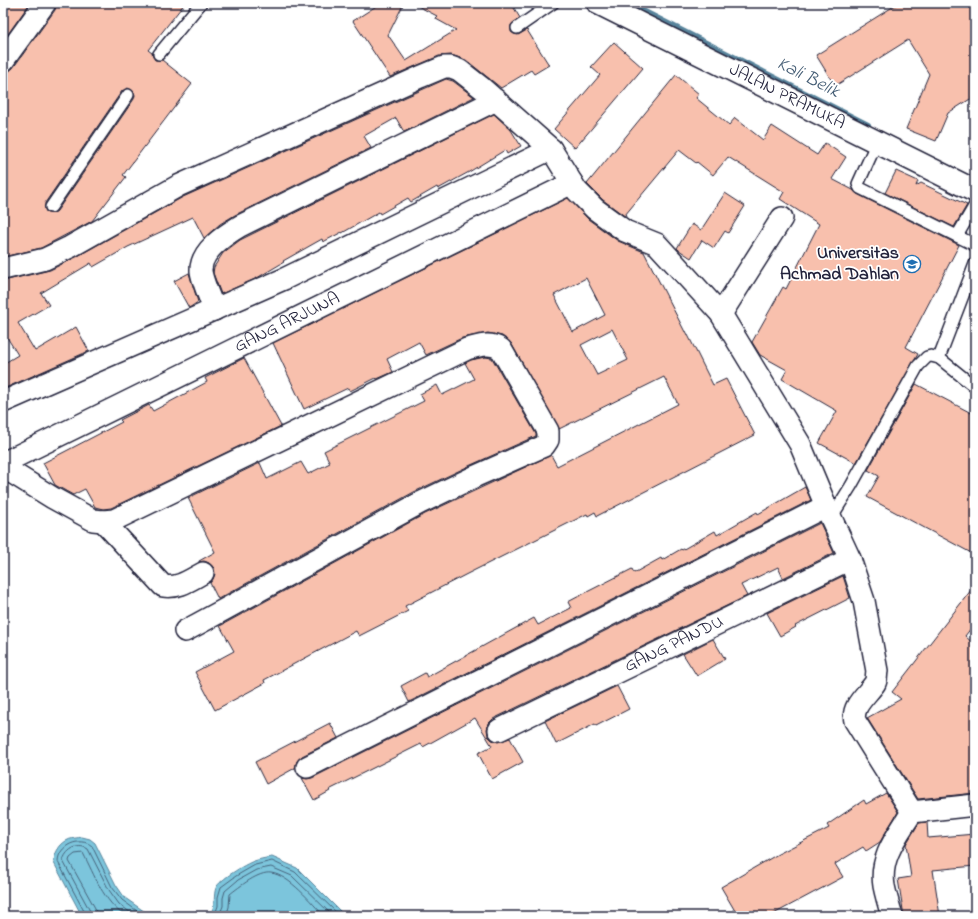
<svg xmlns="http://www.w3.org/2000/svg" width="978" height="919" viewBox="0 0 978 919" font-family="'Indie Flower',sans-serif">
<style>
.water{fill:#7cc5dc;stroke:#58849c}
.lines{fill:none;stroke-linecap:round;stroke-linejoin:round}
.shore{stroke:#46637b;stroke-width:1}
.stream{stroke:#58849c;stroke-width:6}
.building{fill:#f8c0ad;stroke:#22223b;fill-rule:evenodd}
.service-casing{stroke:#22223b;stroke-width:14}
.minor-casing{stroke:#22223b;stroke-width:24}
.secondary-casing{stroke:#22223b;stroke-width:25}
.service{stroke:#fff;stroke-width:11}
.minor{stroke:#fff;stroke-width:21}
.secondary{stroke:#fff;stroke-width:22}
.labels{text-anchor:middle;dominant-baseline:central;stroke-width:3.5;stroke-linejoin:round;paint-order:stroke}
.street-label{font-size:18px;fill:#22223b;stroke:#fff}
.poi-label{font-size:18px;font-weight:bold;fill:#22223b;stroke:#fff;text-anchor:end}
.water-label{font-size:19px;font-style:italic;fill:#425b73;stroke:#fff}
</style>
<rect width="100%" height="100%" fill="#fff"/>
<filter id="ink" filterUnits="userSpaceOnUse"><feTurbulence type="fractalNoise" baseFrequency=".025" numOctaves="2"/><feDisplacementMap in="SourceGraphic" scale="8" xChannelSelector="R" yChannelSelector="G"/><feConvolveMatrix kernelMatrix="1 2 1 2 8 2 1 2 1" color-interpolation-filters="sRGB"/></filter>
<g filter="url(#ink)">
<!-- water -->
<g class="water">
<path d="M82 837 90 839 95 843 116 885 125 898 151 916H82L54 863C54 854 59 845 66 841 70 838 78 838 82 837Z"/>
<path d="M272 857 297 868 345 916H191L193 914C198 915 207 917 211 912 216 906 213 895 216 888 219 880 245 864 254 861 260 859 266 858 272 857Z"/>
</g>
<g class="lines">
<!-- shore -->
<g class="shore">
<path d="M85 916V913L58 862C58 845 80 836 92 846L112 887 122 900 144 916"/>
<path d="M90 916V911L63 861C65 851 77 842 88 849L109 890 119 904 135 916"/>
<path d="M97 916 95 908 69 861 70 858 75 854 83 853C95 876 103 901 125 916"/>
<polyline points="213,916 215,914 218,906 218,897 221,887 236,876 255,865 272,861 295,872 340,916"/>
<polyline points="219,916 223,906 223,898 225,891 238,880 256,870 271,867 292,876 333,916"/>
<path d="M226 916 229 907 230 894C239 887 259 871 271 873 289 875 312 903 324 916"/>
</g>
<!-- stream -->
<polyline class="stream" points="627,3 868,125"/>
</g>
<!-- building -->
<g class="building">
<polygon points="3,3 30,3 3,41"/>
<path d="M57 3H185L148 50 152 53 153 57 155 60H162L192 84 123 175 126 177 92 221 41 248 3 257V73L8 72 13 68 55 10ZM128 88 134 92 135 95 134 99 57 211 54 213H47L45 210V203L122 91Z"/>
<polygon points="381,3 404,3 388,35 406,61 456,30 436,19 437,16 412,3 511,3 520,18 511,25 511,32 514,34 518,35 527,30 549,65 534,74 531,70 501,88 466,60 451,55 439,56 390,77 353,21"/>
<polygon points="899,3 975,3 975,96 948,113 936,141 906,129 929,74 908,40 835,86 816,55"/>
<polygon points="614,42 643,68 575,148 554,129 600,75 591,67"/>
<polygon points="676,75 699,94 696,98 729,125 735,118 763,140 772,126 817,155 825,143 846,157 832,179 853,190 857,194 959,245 906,347 918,354 856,463 819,443 837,411 782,379 787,370 760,355 752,342 783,287 786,289 819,224 780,199 784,192 728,157 713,175 697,162 696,163 679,150 625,215 626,217 603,200 587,184"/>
<polygon points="446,79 453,81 474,97 404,132 396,118 364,136 371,148 235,215 220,224 204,238 193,217 128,247 93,267 91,263 41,293 49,305 18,323 35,351 76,327 89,351 3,389 3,364 18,355 3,331 3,281 50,270 76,257 183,197"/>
<polygon points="494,114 511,130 521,146 507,154 505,150 469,172 438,189 437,187 411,202 408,198 380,214 379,212 342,233 342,232 323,242 322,239 283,261 284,262 257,278 221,294 213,273 214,267 223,253 240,240"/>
<polygon points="896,171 918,181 916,186 921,183 967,205 954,227 885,193"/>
<polygon points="725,193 745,206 728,233 725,231 714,248 702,240 691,258 679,250 677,248 692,224 701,230"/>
<path d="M568 198 588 219 618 241 644 252 685 332 686 331 713 385 726 379 755 435 597 516 595 512 588 516 587 514 467 574 405 606 408 611 359 636 356 631 264 680 265 683 215 710 195 672 234 651 220 626 425 514 551 455 557 466 678 404 664 377 559 429 511 343 502 336 488 333 462 338 426 355 419 342 387 359 393 372 377 379 376 378 350 391 348 388 304 409 273 343ZM586 278 605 315 573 332 554 295ZM612 329 628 360 597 375 581 345Z"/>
<polygon points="189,273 198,302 189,308 174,281"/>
<polygon points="485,357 492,358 536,434 536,436 471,465 414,492 218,599 210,583 213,579 215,574 214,568 209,563 204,561 199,562 199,561 215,552 188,498 260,463 267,479 301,462 308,474 330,463 324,451 424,401 420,394 437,385 442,395 474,379 465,363 471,360"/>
<polygon points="244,358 281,426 111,508 103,509 95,507 85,489 73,495 55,485 43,463 122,422 120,420 149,405 153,411 207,382 205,378"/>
<polygon points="916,384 975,415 975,555 867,497 879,476 868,470"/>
<polygon points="805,487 811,500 409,702 401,686 425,673 427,677 534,618 538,625 571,608 568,602 585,593 632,569 634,573 661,558 662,560 681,549 682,550 715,531 717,535 757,512 758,514"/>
<polygon points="820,523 834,553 783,578 778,567 741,585 747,596 493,719 489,723 487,729 488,736 492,740 498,742 510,738 523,762 492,779 478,753 492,746 475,718 423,747 421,744 329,790 330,791 314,800 302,778 307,779 312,778"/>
<polygon points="843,576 850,598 795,626 796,627 780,636 767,613"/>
<polygon points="975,585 975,623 965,636 975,645 975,793 918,799 867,718 901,699 892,692"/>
<polygon points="713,639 725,659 697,676 683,654"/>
<polygon points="617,686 629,709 596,726 595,724 556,744 545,721"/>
<polygon points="330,723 338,738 302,756 297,761 295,768 266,784 255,762"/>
<polygon points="886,793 898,812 880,842 866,851 863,847 835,864 843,877 770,916 738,916 721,887 778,854 829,828 827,825 864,800 866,804"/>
<polygon points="927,822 928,838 975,834 975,866 933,870 940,916 904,916 898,879 911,877 906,844 919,823"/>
</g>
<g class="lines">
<defs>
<g id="service">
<polyline points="517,28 553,3"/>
<polyline points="159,54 201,3"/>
<polyline points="877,142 858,184 860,188 973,244 975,246"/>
<polyline points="51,207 128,95"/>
<polyline points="957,236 975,205"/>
<polyline points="939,358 975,264"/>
<polyline points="831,518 851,486 918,366 927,357 931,356 939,358 975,387"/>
</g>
<g id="minor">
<polyline points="3,61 45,3"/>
<path d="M3 269 45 259 70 247 178 186 420 77 444 67H451L459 70 482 88 551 149 577 191 595 209 625 231 657 244 721 314 800 444 831 518 850 559 864 601 877 671C876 675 877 680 875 683 867 695 851 706 855 721L912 812"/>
<path d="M214 310C211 300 202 281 201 271 200 251 225 235 240 226L496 100"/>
<polyline points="721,314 782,218"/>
<polyline points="3,402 284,279 551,149"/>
<path id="s1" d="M3 463 572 183"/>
<path d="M3 467 53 498 93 520 103 521 114 520 467 349C480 346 489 342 501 349L548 431V440L544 446 476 476 420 503 185 631"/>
<path d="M103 521 163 586C178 589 190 580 203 573"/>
<path id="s2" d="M499 730 850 559"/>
<polyline points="307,767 826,506"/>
<path d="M892 916C889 906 886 896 884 886 879 857 898 835 912 812L975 805"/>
</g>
<g id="secondary">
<path id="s3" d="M598 3 975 191"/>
</g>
</defs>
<!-- service casing -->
<use href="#service" class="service-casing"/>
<!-- minor casing -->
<use href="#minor" class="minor-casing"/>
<!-- secondary casing -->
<use href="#secondary" class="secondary-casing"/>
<!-- service -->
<use href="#service" class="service"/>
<!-- minor -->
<use href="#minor" class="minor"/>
<!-- secondary -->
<use href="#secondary" class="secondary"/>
</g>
</g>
<!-- icons -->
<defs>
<symbol id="university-ring" viewBox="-11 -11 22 22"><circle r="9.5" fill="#fff" stroke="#1f6fb2" stroke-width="1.5"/><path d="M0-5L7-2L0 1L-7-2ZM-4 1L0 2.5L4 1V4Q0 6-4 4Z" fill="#1f6fb2"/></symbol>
</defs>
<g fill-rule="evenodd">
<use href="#university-ring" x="902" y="254" width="20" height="20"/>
</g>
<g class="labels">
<!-- street labels -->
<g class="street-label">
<text stroke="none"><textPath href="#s3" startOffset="211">JALAN PRAMUKA</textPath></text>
<text stroke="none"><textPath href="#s1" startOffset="317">GANG ARJUNA</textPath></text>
<text stroke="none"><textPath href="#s2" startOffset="195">GANG PANDU</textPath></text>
</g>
<!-- poi labels -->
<g class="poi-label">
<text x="899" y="254">Universitas<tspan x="899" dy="21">Achmad Dahlan</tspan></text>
</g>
<!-- water labels -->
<g class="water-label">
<text transform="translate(808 78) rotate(27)">Kali Belik</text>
</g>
</g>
<!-- margin -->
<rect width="978" height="919" fill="none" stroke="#fff" stroke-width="16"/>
<rect x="8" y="8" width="962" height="903" fill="none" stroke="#22223b" stroke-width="1.5" filter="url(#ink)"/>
</svg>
